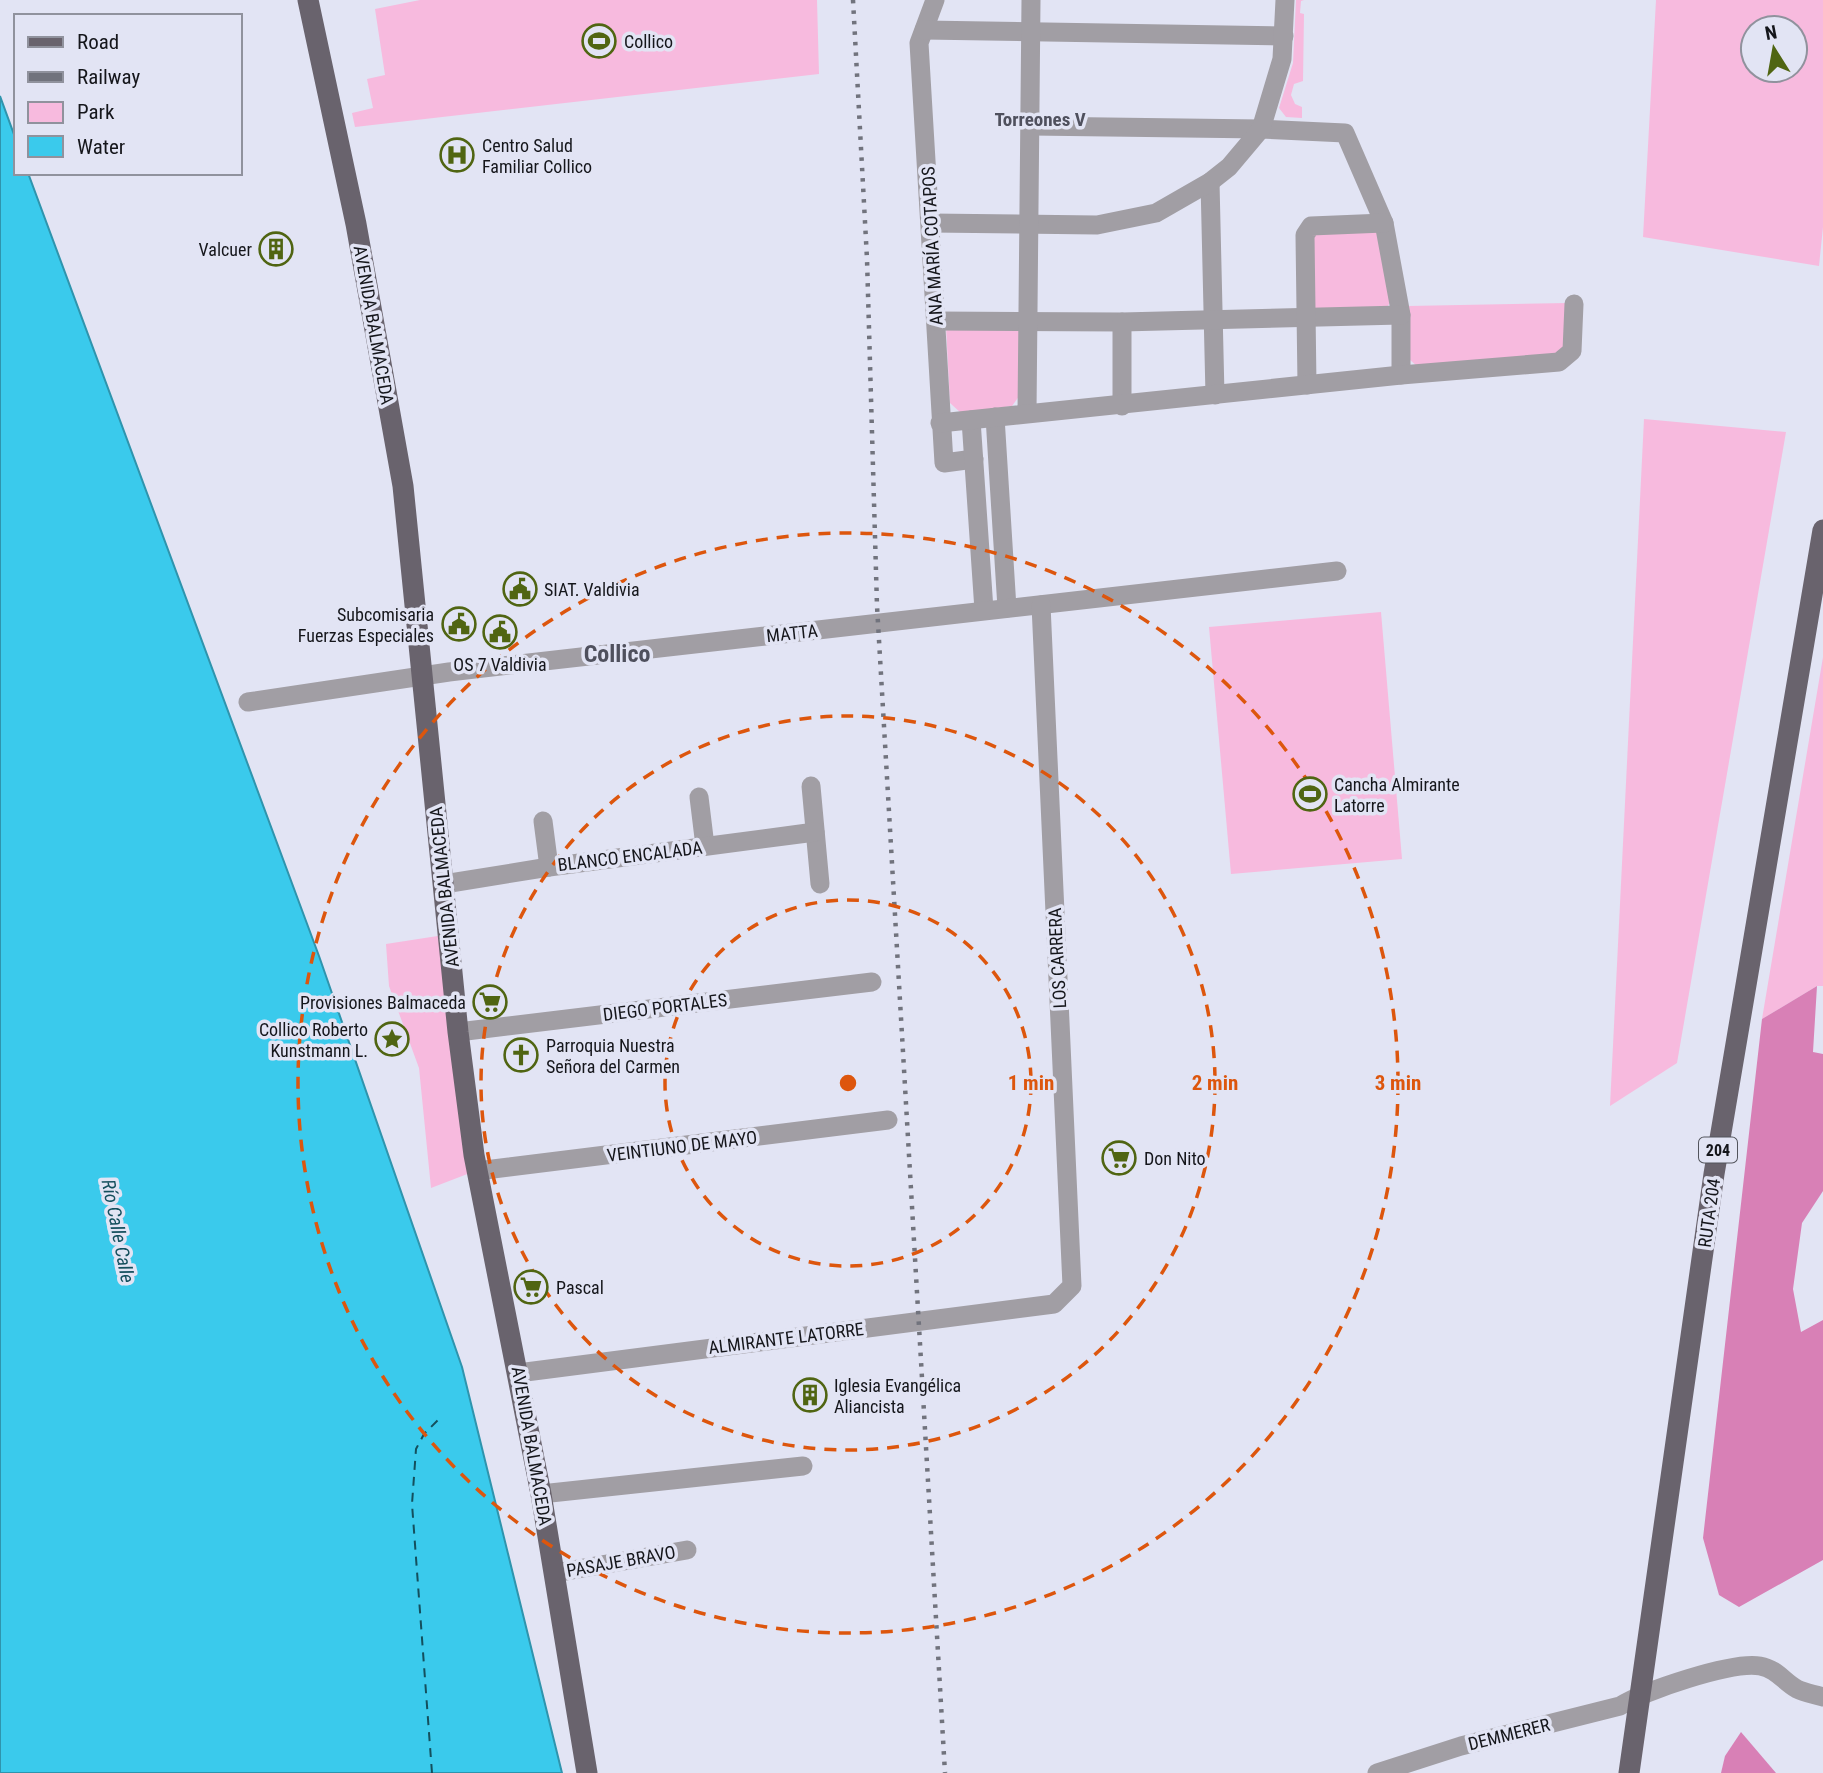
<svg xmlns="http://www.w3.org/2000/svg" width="1823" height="1773" viewBox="0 0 1823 1773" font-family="'Roboto Condensed',sans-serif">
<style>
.green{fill:#f7bade;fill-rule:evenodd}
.forest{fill:#d880b6}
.water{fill:#3acaec;stroke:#2f94ad;stroke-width:2}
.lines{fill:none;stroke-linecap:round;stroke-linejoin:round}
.ferry{stroke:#144f5d;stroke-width:2;stroke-dasharray:9 7;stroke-linecap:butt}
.minor{stroke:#a19ea4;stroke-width:19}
.major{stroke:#69636d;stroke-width:21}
.rail{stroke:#71737d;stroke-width:4.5;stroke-dasharray:3.5 7;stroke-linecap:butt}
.ring{fill:none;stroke:#dd560d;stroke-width:3.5;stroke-dasharray:12 9}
.labels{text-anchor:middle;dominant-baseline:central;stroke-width:7;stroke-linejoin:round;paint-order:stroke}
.shield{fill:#e2e4f4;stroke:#52545c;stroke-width:2}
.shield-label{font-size:16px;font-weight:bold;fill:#15161b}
.poi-label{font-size:18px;fill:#15161b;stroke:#e2e4f4;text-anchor:start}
.street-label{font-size:18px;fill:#15161b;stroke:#e2e4f4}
.neighbourhood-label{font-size:19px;font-weight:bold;fill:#4f505d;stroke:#e2e4f4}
.water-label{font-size:19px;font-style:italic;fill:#144f5d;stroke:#e2e4f4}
.district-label{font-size:24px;font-weight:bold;fill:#4f505d;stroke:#e2e4f4}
.centre{fill:#dd560d;stroke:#e2e4f4;stroke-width:3.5}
.ring-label{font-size:21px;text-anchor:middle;font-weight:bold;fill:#dd560d;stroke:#e2e4f4;stroke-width:7;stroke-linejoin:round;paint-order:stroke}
</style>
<rect width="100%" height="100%" fill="#e2e4f4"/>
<!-- green -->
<g class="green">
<polygon points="420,0 817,0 819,74 355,127 352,113 373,108 367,79 385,75 375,9"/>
<polygon points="1296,0 1304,0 1301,1 1300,13 1304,14 1303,81 1294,84 1291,95 1295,104 1302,107 1302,118 1286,117 1279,108 1293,63"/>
<path d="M1656 0H1823V227L1819 266 1643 237ZM1753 28H1795V70H1753Z"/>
<polygon points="1376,228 1392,298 1388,306 1313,311 1311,231"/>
<polygon points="1568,303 1566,346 1558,354 1419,368 1408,358 1408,306"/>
<polygon points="1021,325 1020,395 1012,406 961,413 950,403 946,326"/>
<polygon points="1644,419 1786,432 1677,1063 1610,1106"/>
<polygon points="1381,612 1402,859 1231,874 1209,627"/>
<polygon points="1823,657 1823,986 1817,986 1762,1019"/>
<polygon points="444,935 470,1173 431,1188 419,1068 389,986 386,944"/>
</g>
<!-- forest -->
<g class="forest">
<polygon points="1817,986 1813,1052 1823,1054 1823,1191 1802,1223 1793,1289 1801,1332 1823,1320 1823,1560 1739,1607 1719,1595 1703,1538 1762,1019"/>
<polygon points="1741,1732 1776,1773 1721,1773 1725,1756"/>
</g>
<!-- water -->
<polygon class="water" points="0,96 16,140 16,173 28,173 319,956 462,1367 562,1773 0,1773"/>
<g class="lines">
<!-- ferry -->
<polyline class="ferry" points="432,1773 412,1504 416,1449 424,1434 438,1420"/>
<!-- minor -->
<g class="minor">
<polyline points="935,0 919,43 944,463 974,459"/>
<polyline points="924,30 1284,36"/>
<polyline points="1031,126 1261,129 1345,133 1384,223 1401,315 1401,375"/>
<polyline points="1210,182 1215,395"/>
<polyline points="931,223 1097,225 1156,213 1210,182 1229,167 1261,129 1282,59 1285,0"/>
<polyline points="936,321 1122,322 1401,315"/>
<polyline points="1307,385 1305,235 1311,226 1384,223"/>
<polyline points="1122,406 1122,322"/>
<polyline points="1027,413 1031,0"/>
<polyline points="995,417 1007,608"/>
<polyline points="971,420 984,610"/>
<polyline points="940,423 1401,375 1559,362 1572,351 1574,304"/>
<polyline points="248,702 449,672 1337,571"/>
<polyline points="811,786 820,884"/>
<polyline points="699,797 705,846"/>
<polyline points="543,821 549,867"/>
<polyline points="444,884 549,867 815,832"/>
<polyline points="458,1032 872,982"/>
<polyline points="477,1171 888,1120"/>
<polyline points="518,1373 1054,1304 1072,1286 1041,605"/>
<polyline points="541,1494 803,1466"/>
<polyline points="555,1573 687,1550"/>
<path d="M1377 1773 1461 1746 1620 1706C1644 1691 1732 1661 1760 1666 1777 1669 1783 1681 1797 1689 1805 1693 1814 1694 1823 1697"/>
</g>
<!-- major -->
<g class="major">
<polyline points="308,0 356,224 403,486 458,1032 474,1155 541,1494 587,1773"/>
<polyline points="1629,1773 1714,1174 1823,530"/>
</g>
<!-- rail -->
<polyline class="rail" points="853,0 867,259 877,606 945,1773"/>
</g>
<!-- distance rings -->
<g class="ring">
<circle cx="848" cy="1083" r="183"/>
<circle cx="848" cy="1083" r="367"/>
<circle cx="848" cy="1083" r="550"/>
</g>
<!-- icons -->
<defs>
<symbol id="stadium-ring" viewBox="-11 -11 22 22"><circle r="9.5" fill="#e2e4f4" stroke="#506512" stroke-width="1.5"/><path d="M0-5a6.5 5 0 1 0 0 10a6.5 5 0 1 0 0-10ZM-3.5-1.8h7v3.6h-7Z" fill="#506512"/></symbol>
<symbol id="hospital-ring" viewBox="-11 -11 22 22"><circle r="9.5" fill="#e2e4f4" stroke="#506512" stroke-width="1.5"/><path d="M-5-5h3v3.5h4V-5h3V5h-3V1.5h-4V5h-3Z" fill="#506512"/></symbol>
<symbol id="building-ring" viewBox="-11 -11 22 22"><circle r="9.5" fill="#e2e4f4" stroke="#506512" stroke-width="1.5"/><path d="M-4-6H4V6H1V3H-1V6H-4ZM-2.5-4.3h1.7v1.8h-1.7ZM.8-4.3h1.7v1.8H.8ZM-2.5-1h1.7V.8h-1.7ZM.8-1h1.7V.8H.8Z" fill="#506512"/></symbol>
<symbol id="civic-ring" viewBox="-11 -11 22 22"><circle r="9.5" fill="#e2e4f4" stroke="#506512" stroke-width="1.5"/><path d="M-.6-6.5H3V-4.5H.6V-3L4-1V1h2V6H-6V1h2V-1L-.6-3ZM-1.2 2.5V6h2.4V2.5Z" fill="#506512"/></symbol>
<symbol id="supermarket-ring" viewBox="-11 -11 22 22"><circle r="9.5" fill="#e2e4f4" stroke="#506512" stroke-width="1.5"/><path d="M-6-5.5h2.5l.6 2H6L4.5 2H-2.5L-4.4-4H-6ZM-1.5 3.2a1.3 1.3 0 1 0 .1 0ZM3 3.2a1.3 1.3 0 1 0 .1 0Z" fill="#506512"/></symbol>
<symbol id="sight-ring" viewBox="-11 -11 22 22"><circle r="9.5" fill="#e2e4f4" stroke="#506512" stroke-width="1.5"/><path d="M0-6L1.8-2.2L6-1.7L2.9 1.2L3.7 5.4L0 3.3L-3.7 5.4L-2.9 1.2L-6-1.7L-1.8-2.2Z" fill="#506512"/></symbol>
<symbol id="church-ring" viewBox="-11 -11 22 22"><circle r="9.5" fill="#e2e4f4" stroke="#506512" stroke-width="1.5"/><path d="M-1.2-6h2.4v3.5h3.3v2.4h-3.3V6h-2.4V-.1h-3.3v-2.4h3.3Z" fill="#506512"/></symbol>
</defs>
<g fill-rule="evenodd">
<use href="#stadium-ring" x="580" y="22" width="38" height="38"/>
<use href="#hospital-ring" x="438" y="136" width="38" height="38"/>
<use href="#building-ring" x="257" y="230" width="38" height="38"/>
<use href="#civic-ring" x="501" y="570" width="38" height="38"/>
<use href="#civic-ring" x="440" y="605" width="38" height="38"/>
<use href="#civic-ring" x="481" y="613" width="38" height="38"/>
<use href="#stadium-ring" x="1291" y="775" width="38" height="38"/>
<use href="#supermarket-ring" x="471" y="983" width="38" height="38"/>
<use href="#sight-ring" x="373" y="1020" width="38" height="38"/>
<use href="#church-ring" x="502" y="1036" width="38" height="38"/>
<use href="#supermarket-ring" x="1100" y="1139" width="38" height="38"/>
<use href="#supermarket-ring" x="512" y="1268" width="38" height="38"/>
<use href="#building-ring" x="791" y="1376" width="38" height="38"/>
</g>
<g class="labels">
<!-- shield labels -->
<rect class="shield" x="1699" y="1137.5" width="38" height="25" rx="5"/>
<g class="shield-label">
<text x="1718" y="1150">204</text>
</g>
<!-- poi labels -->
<g class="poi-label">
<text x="624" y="41">Collico</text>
<text x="482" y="145">Centro Salud<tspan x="482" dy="21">Familiar Collico</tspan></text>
<text x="252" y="249" text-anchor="end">Valcuer</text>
<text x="544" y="589">SIAT. Valdivia</text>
<text x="434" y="614" text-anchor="end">Subcomisaria<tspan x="434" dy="21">Fuerzas Especiales</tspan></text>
<text x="500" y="664" text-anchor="middle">OS 7 Valdivia</text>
<text x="1334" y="784">Cancha Almirante<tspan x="1334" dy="21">Latorre</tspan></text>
<text x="466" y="1002" text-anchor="end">Provisiones Balmaceda</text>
<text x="368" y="1029" text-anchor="end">Collico Roberto<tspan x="368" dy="21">Kunstmann L.</tspan></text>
<text x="546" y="1045">Parroquia Nuestra<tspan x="546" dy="21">Señora del Carmen</tspan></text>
<text x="1144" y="1158">Don Nito</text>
<text x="556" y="1287">Pascal</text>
<text x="834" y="1385">Iglesia Evangélica<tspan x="834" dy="21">Aliancista</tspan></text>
</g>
<!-- street labels -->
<g class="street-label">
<text transform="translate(932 246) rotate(-93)">ANA MARÍA COTAPOS</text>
<text transform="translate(374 325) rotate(80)">AVENIDA BALMACEDA</text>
<text transform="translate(792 633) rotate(-6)">MATTA</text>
<text transform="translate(630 856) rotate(-7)">BLANCO ENCALADA</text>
<text transform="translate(444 887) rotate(-96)">AVENIDA BALMACEDA</text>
<text transform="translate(1057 958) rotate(-93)">LOS CARRERA</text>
<text transform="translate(665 1007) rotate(-7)">DIEGO PORTALES</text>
<text transform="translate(682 1146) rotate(-7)">VEINTIUNO DE MAYO</text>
<text transform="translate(1709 1213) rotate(-82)">RUTA 204</text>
<text transform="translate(786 1338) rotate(-7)">ALMIRANTE LATORRE</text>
<text transform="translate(532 1446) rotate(80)">AVENIDA BALMACEDA</text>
<text transform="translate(621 1561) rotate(-10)">PASAJE BRAVO</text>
<text transform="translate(1509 1734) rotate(-14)">DEMMERER</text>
</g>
<!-- neighbourhood labels -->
<g class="neighbourhood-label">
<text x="1040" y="119">Torreones V</text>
</g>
<!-- water labels -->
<g class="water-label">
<text transform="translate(118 1231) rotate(79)">Río Calle Calle</text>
</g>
<!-- district labels -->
<g class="district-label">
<text x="617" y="654">Collico</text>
</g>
</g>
<circle cx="848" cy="1083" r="10" class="centre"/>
<g class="ring-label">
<text x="1031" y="1090">1 min</text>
<text x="1215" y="1090">2 min</text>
<text x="1398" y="1090">3 min</text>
</g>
<!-- legend -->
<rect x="14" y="14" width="228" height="161" fill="#e2e4f4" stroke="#90929d" stroke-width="2"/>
<rect x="28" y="37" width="35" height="10" fill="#69636d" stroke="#90929d" stroke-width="2"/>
<text x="77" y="49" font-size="21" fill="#15161b">Road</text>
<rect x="28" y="72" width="35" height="10" fill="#71737d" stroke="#90929d" stroke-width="2"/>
<text x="77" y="84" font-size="21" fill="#15161b">Railway</text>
<rect x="28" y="102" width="35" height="21" fill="#f7bade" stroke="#90929d" stroke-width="2"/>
<text x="77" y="119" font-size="21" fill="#15161b">Park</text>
<rect x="28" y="136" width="35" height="21" fill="#3acaec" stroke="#90929d" stroke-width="2"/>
<text x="77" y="154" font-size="21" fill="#15161b">Water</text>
<!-- north arrow -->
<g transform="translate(1774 49) rotate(349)"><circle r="33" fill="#e2e4f4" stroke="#90929d" stroke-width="2"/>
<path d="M0-5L12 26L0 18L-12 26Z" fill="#506512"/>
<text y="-10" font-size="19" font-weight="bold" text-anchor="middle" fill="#15161b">N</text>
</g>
</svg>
